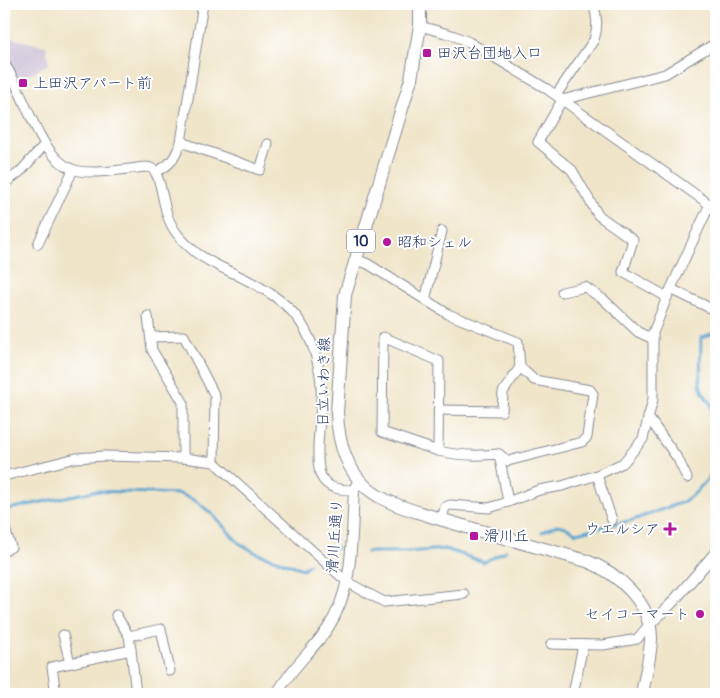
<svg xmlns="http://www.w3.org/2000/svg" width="720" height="698" viewBox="0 0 720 698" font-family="Pangolin,'Klee One',sans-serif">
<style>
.industrial{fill:#cbbfd5}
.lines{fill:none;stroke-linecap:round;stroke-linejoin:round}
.stream{stroke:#57a3cf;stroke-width:3}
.minor-casing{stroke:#868a94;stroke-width:11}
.tertiary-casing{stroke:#868a94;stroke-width:12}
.primary-casing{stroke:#868a94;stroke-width:14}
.minor{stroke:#fff;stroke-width:9}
.tertiary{stroke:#fff;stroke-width:10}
.primary{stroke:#fff;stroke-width:12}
.poi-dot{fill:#b5179e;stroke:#fff;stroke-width:2}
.labels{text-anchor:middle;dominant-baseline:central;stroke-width:4;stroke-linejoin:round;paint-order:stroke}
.shield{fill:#fff;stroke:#5f6d8e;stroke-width:1}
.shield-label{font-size:14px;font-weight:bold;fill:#1b2f5e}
.poi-label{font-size:15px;fill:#1b2f5e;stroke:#fff;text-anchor:start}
.street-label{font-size:15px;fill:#1b2f5e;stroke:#fff}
</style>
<rect width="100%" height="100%" fill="#fff"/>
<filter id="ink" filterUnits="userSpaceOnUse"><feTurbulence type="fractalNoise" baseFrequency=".02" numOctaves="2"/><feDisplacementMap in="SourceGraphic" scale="10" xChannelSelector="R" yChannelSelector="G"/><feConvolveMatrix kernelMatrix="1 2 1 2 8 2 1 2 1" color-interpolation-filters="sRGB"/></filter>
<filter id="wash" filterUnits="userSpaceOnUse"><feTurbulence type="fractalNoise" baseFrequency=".0096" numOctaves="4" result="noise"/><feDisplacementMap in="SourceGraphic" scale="20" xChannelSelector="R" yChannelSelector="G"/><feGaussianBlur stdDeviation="1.12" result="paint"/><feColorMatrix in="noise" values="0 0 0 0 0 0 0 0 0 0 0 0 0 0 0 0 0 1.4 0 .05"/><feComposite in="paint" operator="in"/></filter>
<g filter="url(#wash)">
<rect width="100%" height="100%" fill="#f0e5c9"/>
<!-- industrial -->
<polygon class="industrial" points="4,37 46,46 49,64 19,80 4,56"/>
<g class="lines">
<!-- stream -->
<g class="stream">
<polyline points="716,332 701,338 700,384 703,393 711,404 714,437 716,441"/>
<polyline points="4,510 94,491 180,494 196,501 212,514 239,543 256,553 303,569 309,564"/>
<path d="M542 532C559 523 560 523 576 533L633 520 683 502 695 493 716 470"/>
<polyline points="328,550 337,548"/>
<polyline points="367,552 407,552 445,549 484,562 506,551"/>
</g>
</g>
</g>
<g filter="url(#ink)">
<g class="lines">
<defs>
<g id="minor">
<polyline points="420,26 452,35 469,42 547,89 716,209"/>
<path d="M4 63C24 91 39 157 72 169 89 176 127 169 145 167 149 167 153 168 155 172 162 181 163 209 170 222 175 234 184 242 194 251 206 261 223 268 237 275 283 297 309 317 319 370 324 392 319 423 318 446 318 455 317 467 321 476 327 489 341 490 354 490"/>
<path d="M556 95 594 40C598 28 598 17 593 4"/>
<polyline points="181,142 260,170 268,144"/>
<path d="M156 172C172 164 175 158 181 142L203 4"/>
<polyline points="4,184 21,171 45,144"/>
<polyline points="38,244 73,170"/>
<polyline points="355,259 368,264 448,314 518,342 520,367 534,380 590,390 593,394 587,437 582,442 508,461 499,454"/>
<polyline points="671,289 716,311"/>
<polyline points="562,292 585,287 604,300 638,332 653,339"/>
<polyline points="667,297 623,272 633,240 598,215 572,170 538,142 562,100 665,74 716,43"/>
<polyline points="425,300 442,231"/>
<polyline points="148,316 152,350 183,402 183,458"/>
<polyline points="151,337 184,336 215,396 214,462"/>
<polyline points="439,410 502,411 503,392 520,367"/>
<polyline points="648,417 678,459 687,478"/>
<path d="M438 451 382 432 383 337 439 361 438 451C459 456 478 456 499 454L508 502 539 490 562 486 597 475 623 463 643 439 653 399V333L667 297 710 204"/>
<polyline points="597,475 612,520"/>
<polyline points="4,476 76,458 104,456 183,458 214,462 347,582 384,602 464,594"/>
<polyline points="442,519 445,507 450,505 489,508 508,502"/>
<polyline points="4,526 11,547 4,551"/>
<polyline points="116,615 129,636 131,650"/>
<polyline points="63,635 70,663"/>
<polyline points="129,636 161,629 170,671"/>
<polyline points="551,644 603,645 637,639 649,625"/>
<polyline points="56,694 52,667 131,650 136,694"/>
<polyline points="573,694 583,645"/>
</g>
<g id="tertiary">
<polyline points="649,625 671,604 716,552"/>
<path d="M277 694C290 669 312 651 328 628 355 586 351 538 354 490L359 479"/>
</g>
<path id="primary" d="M420 4V26L411 79 345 295 337 413C338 440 346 469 367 488 387 505 416 511 440 519 489 534 538 547 587 561 617 573 650 601 651 637 651 656 645 676 642 694"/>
</defs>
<!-- minor casing -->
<use href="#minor" class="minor-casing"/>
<!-- tertiary casing -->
<use href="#tertiary" class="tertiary-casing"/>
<!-- primary casing -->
<use href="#primary" class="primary-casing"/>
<!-- minor -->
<use href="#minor" class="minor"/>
<!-- tertiary -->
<use href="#tertiary" class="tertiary"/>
<!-- primary -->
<use href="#primary" class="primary"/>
</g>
</g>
<!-- markers -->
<g class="poi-dot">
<rect x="422" y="48" width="10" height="10" rx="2.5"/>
<rect x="18" y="78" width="10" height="10" rx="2.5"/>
<circle cx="387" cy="242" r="5"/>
<path d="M667.5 521.5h5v5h5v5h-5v5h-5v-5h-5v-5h5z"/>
<rect x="469" y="531" width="10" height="10" rx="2.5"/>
<circle cx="700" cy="614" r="5"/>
</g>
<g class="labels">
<!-- shield labels -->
<rect class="shield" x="347" y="229.5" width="28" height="23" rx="4"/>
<g class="shield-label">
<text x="361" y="241">10</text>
</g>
<!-- poi labels -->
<g class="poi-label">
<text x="437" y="53">田沢台団地入口</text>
<text x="33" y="83">上田沢アパート前</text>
<text x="397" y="242">昭和シェル</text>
<text x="660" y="529" text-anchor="end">ウエルシア</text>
<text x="484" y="536">滑川丘</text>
<text x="690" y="614" text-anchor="end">セイコーマート</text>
</g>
<!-- street labels -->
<g class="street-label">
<text transform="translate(324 382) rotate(-89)">日立いわき線</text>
<text transform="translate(335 536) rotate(-86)">滑川丘通り</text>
</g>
</g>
<!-- margin -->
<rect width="720" height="698" fill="none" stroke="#fff" stroke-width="20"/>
</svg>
